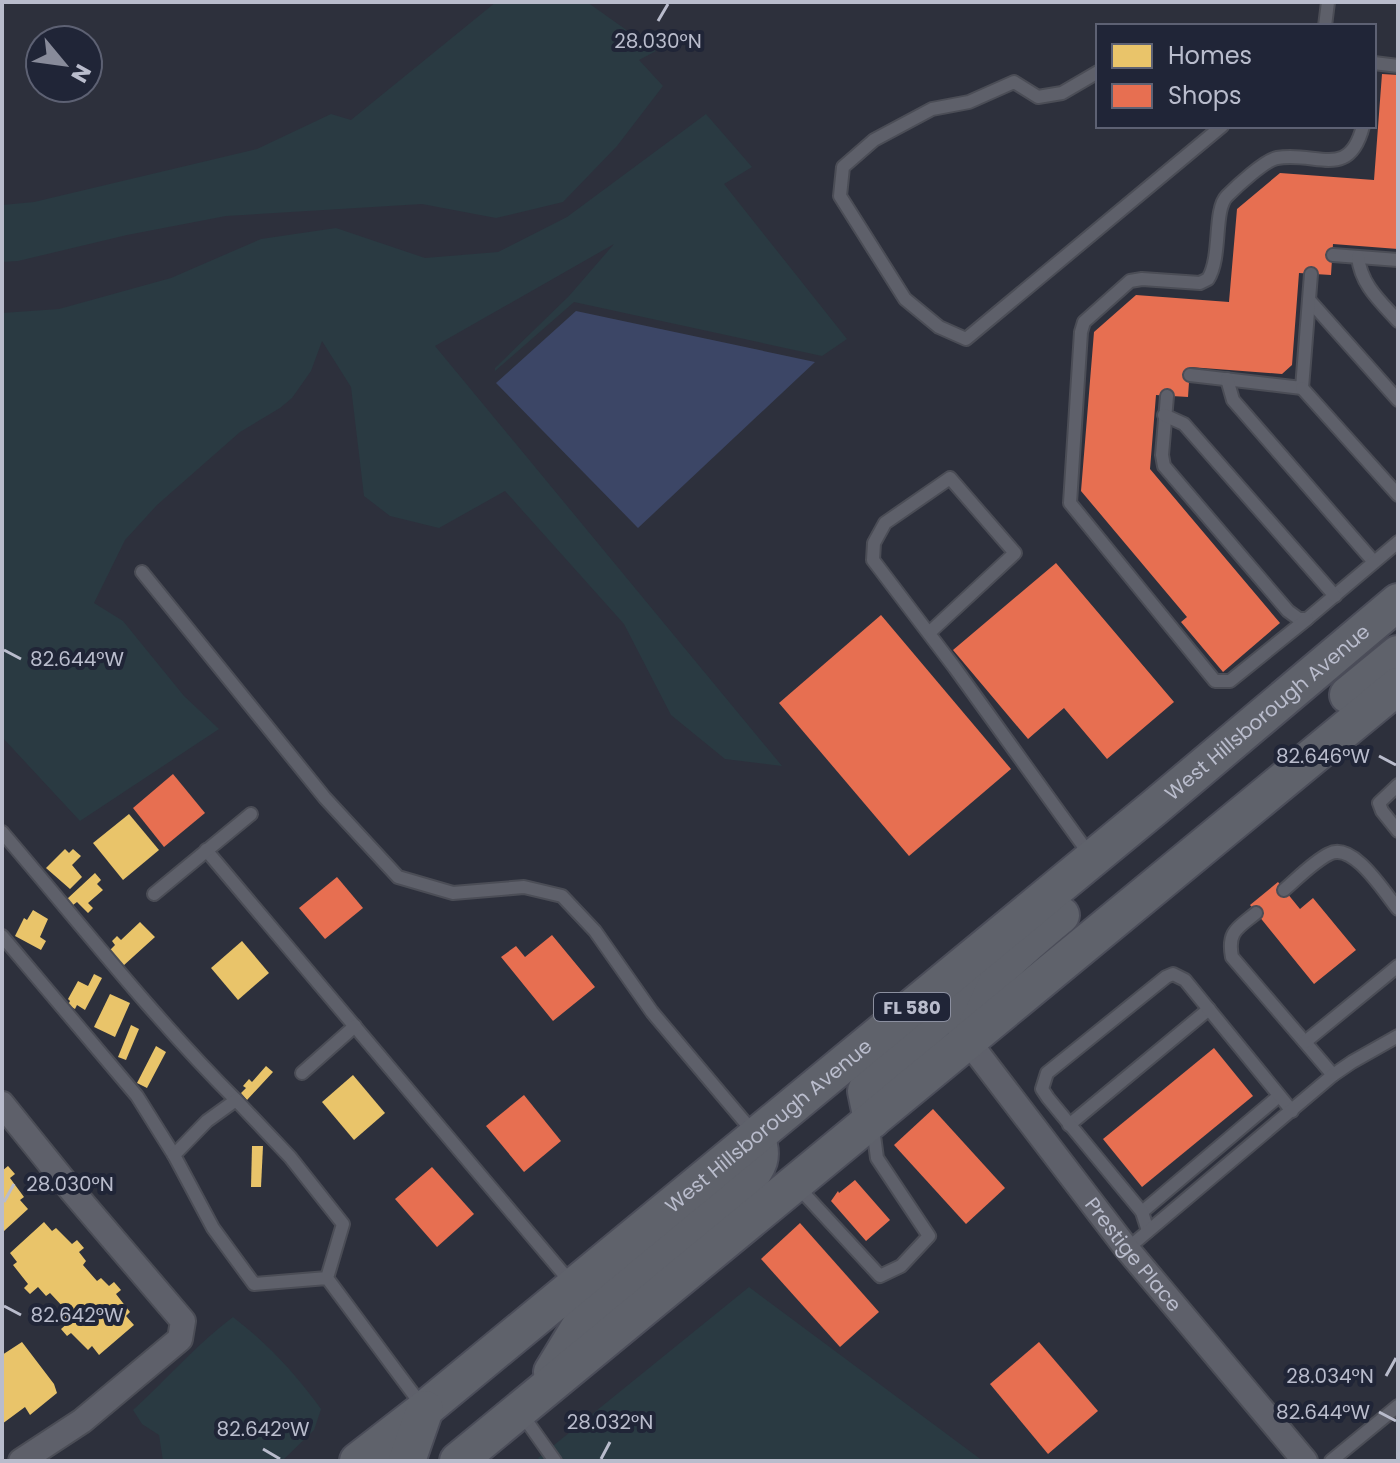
<svg xmlns="http://www.w3.org/2000/svg" width="1400" height="1463" viewBox="0 0 1400 1463" font-family="Poppins,sans-serif">
<style>
.green{fill:#2a3a42}
.water{fill:#3c4666}
.homes{fill:#e9c46a}
.shops{fill:#e76f51}
.lines{fill:none;stroke-linecap:round;stroke-linejoin:round}
.service-casing{stroke:#4b4d56;stroke-width:16}
.minor-casing{stroke:#4b4d56;stroke-width:28}
.primary-casing{stroke:#4b4d59;stroke-width:40}
.service{stroke:#5e606a;stroke-width:12}
.minor{stroke:#5e606a;stroke-width:24}
.primary{stroke:#5f626b;stroke-width:36}
.ticks{fill:none;stroke:#b9bccc;stroke-width:3}
.labels{text-anchor:middle;dominant-baseline:central;stroke-width:8;stroke-linejoin:round;paint-order:stroke}
.shield{fill:#202537;stroke:#8b8f9f;stroke-width:2}
.shield-label{font-size:18px;font-weight:bold;fill:#b9bccc}
.street-label{font-size:20px;fill:#b9bccc;stroke:#202537}
.ticks-label{font-size:20px;text-anchor:middle;fill:#b9bccc;stroke:#202537;stroke-width:8;stroke-linejoin:round;paint-order:stroke}
</style>
<rect width="100%" height="100%" fill="#2d303c"/>
<!-- green -->
<g class="green">
<polygon points="496,2 587,2 656,51 639,60 663,86 617,146 563,202 496,218 422,204 226,216 127,235 18,261 2,262 2,205 34,202 257,149 331,114 351,120"/>
<polygon points="706,114 752,167 724,184 847,339 822,356 574,302 495,371 495,368 569,296 614,244 435,346 782,766 725,759 671,715 624,624 505,491 439,528 390,516 364,496 351,387 322,341 311,371 292,398 280,408 240,432 157,505 125,540 94,603 123,621 184,696 219,729 80,821 2,737 2,313 59,309 171,278 261,239 336,228 425,258 498,252 567,217"/>
<polygon points="749,1287 983,1461 540,1461 538,1458"/>
<path d="M233 1317C268 1344 295 1373 321 1409L314 1430 282 1461H163L159 1435 142 1424 133 1410C167 1379 197 1344 233 1317Z"/>
</g>
<!-- water -->
<polygon class="water" points="576,311 815,362 638,528 496,383"/>
<!-- homes -->
<g class="homes">
<polygon points="129,814 159,850 123,880 93,843"/>
<polygon points="65,849 69,853 73,849 81,856 72,865 82,877 70,889 46,868"/>
<polygon points="95,873 101,880 97,884 103,890 88,903 93,908 88,913 77,902 73,905 67,899"/>
<polygon points="33,910 48,919 40,937 46,941 41,950 15,936 24,918 27,920"/>
<polygon points="140,922 155,937 123,966 109,951 115,945 112,941 117,936 121,940"/>
<polygon points="242,941 269,973 238,1000 211,968"/>
<polygon points="94,974 102,978 85,1010 77,1005 75,1009 68,1005 70,1001 68,999 78,981 88,986"/>
<polygon points="110,994 130,1003 115,1037 94,1027"/>
<polygon points="131,1025 139,1029 126,1060 118,1057"/>
<polygon points="156,1046 166,1052 147,1088 137,1083"/>
<polygon points="266,1066 273,1072 247,1100 241,1093 246,1088 243,1086 249,1079 252,1082"/>
<polygon points="353,1075 385,1113 354,1140 322,1102"/>
<polygon points="252,1146 263,1146 261,1187 251,1187"/>
<polygon points="8,1166 15,1174 10,1178 24,1197 20,1200 28,1209 4,1231 2,1171"/>
<polygon points="44,1222 52,1231 56,1228 72,1244 77,1240 84,1248 79,1252 86,1261 83,1265 97,1281 101,1278 109,1286 114,1282 121,1290 116,1294 130,1312 126,1316 134,1325 99,1355 92,1346 88,1350 71,1333 67,1336 61,1329 69,1322 61,1313 65,1309 50,1293 46,1296 38,1287 30,1294 24,1288 28,1284 13,1265 17,1262 10,1253"/>
<polygon points="22,1342 54,1384 57,1393 30,1415 25,1407 2,1424 2,1355"/>
</g>
<!-- shops -->
<g class="shops">
<polygon points="1382,74 1398,75 1398,249 1333,244 1331,275 1299,273 1292,365 1282,374 1190,367 1188,397 1156,395 1150,469 1280,623 1223,672 1181,622 1187,617 1081,491 1094,332 1136,295 1229,302 1237,209 1280,173 1374,180"/>
<polygon points="1056,563 1174,702 1107,759 1064,708 1028,739 953,650"/>
<polygon points="881,615 1011,769 909,856 779,703"/>
<polygon points="173,774 205,813 164,847 133,808"/>
<polygon points="337,877 363,908 325,939 299,908"/>
<polygon points="1278,882 1300,909 1313,898 1356,950 1314,984 1250,905"/>
<polygon points="552,935 595,987 553,1021 501,957 516,946 525,957"/>
<polygon points="1214,1048 1253,1096 1142,1187 1103,1139"/>
<polygon points="524,1095 561,1141 524,1172 486,1126"/>
<polygon points="933,1109 1005,1188 966,1224 894,1145"/>
<polygon points="432,1167 474,1214 437,1247 395,1199"/>
<polygon points="855,1180 890,1220 866,1241 831,1201 838,1191 839,1193"/>
<polygon points="800,1223 879,1312 840,1347 761,1259"/>
<polygon points="1039,1342 1098,1411 1048,1454 990,1384"/>
</g>
<g class="lines">
<defs>
<g id="service">
<polyline points="1325,26 1328,2"/>
<polyline points="1374,63 1398,66"/>
<polyline points="1098,72 1062,93 1038,97 1014,82 969,102 932,109 874,140 843,167 840,196 905,299 939,327 966,339 1222,126"/>
<polyline points="1333,255 1398,260"/>
<path d="M1358 257C1361 285 1380 301 1398 321"/>
<polyline points="1310,301 1398,400"/>
<polyline points="1190,375 1302,388 1311,274"/>
<polyline points="1227,379 1233,400 1374,562"/>
<polyline points="1302,388 1398,495"/>
<polyline points="1167,396 1162,455 1164,466 1288,611 1299,619 1307,619 1398,542"/>
<polyline points="1164,415 1184,424 1335,596"/>
<polyline points="142,572 325,798 398,877 453,893 524,887 562,896 595,931 652,1012 754,1133"/>
<path d="M1307 619 1230 681H1215L1070 503 1081 332 1084 322 1130 281 1142 279 1200 283 1208 279C1222 257 1213 210 1227 196 1237 186 1265 160 1277 158 1317 151 1349 181 1363 126"/>
<polyline points="929,633 1015,553 950,478 885,523 874,543 873,560 955,668 1090,855"/>
<polyline points="1398,785 1379,803 1382,811 1398,831"/>
<path d="M2 832C79 922 152 1016 236 1100"/>
<polyline points="206,850 573,1285"/>
<path d="M1284 890C1298 878 1313 862 1329 854 1353 841 1384 892 1398 909"/>
<polyline points="154,894 251,814"/>
<path d="M1256 913C1238 928 1227 931 1232 957L1333 1075"/>
<polyline points="2,936 137,1096 174,1155"/>
<polyline points="1305,1042 1398,966"/>
<polyline points="302,1073 355,1026"/>
<polyline points="1069,1125 1209,1009"/>
<polyline points="798,1187 880,1276 901,1266 929,1236 877,1158 873,1128"/>
<polyline points="1142,1212 1279,1096"/>
<polyline points="1148,1231 1142,1212 1048,1098 1042,1089 1047,1073 1166,977 1173,974 1185,980 1292,1111"/>
<polyline points="1127,1249 1333,1075 1352,1062 1398,1036"/>
<polyline points="327,1278 254,1284 213,1228 174,1155 207,1121 236,1100 290,1157 343,1224 327,1278 423,1407"/>
<polyline points="521,1413 555,1461"/>
<polyline points="1331,1461 1398,1406"/>
</g>
<g id="minor">
<path id="s1" d="M968 1041 1127 1249 1305 1461"/>
<polyline points="2,1104 73,1192 183,1321 180,1339 82,1421 21,1461"/>
</g>
<g id="primary">
<polyline points="1348,695 1398,654"/>
<path d="M968 1041C967 1031 965 1020 968 1009 975 985 1040 933 1061 915"/>
<polyline points="872,1120 866,1091 874,1077 943,1014 963,971"/>
<path d="M552 1372 580 1326 741 1188C756 1168 766 1161 756 1136"/>
<path id="s2" d="M358 1461 425 1409 1155 807 1398 602"/>
<polyline points="407,1461 425,1409"/>
<polyline points="458,1461 1398,686"/>
</g>
</defs>
<!-- service casing -->
<use href="#service" class="service-casing"/>
<!-- minor casing -->
<use href="#minor" class="minor-casing"/>
<!-- primary casing -->
<use href="#primary" class="primary-casing"/>
<!-- service -->
<use href="#service" class="service"/>
<!-- minor -->
<use href="#minor" class="minor"/>
<!-- primary -->
<use href="#primary" class="primary"/>
</g>
<!-- ticks -->
<path class="ticks" d="M658 21 668 4M4 650 21 659M1379 756 1396 765M4 1202 14 1184M4 1306 21 1315M1386 1376 1396 1358M1379 1412 1396 1421M263 1449 280 1459M601 1459 610 1442"/>
<g class="labels">
<!-- shield labels -->
<rect class="shield" x="874" y="993" width="76" height="28" rx="6"/>
<g class="shield-label">
<text x="912" y="1007">FL 580</text>
</g>
<!-- street labels -->
<g class="street-label">
<text stroke="none"><textPath href="#s2" startOffset="1178">West Hillsborough Avenue</textPath></text>
<text stroke="none"><textPath href="#s2" startOffset="530">West Hillsborough Avenue</textPath></text>
<text stroke="none"><textPath href="#s1" startOffset="270">Prestige Place</textPath></text>
</g>
</g>
<g class="ticks-label">
<text x="658" y="48">28.030°N</text>
<text x="77" y="666">82.644°W</text>
<text x="1323" y="763">82.646°W</text>
<text x="70" y="1191">28.030°N</text>
<text x="77" y="1322">82.642°W</text>
<text x="1330" y="1383">28.034°N</text>
<text x="1323" y="1419">82.644°W</text>
<text x="610" y="1429">28.032°N</text>
<text x="263" y="1436">82.642°W</text>
</g>
<!-- border -->
<rect width="1400" height="1463" fill="none" stroke="#b9bccc" stroke-width="8"/>
<!-- legend -->
<rect x="1096" y="24" width="280" height="104" fill="#202537" stroke="#5d6173" stroke-width="2"/>
<rect x="1112" y="44" width="40" height="24" fill="#e9c46a" stroke="#5d6173" stroke-width="2"/>
<text x="1168" y="64" font-size="24" fill="#b9bccc">Homes</text>
<rect x="1112" y="84" width="40" height="24" fill="#e76f51" stroke="#5d6173" stroke-width="2"/>
<text x="1168" y="104" font-size="24" fill="#b9bccc">Shops</text>
<!-- north arrow -->
<g transform="translate(64 64) rotate(119)"><circle r="38" fill="#202537" stroke="#5d6173" stroke-width="2"/>
<path d="M0-6L14 30L0 20L-14 30Z" fill="#888b9a"/>
<text y="-12" font-size="22" font-weight="bold" text-anchor="middle" fill="#b9bccc">N</text>
</g>
</svg>
